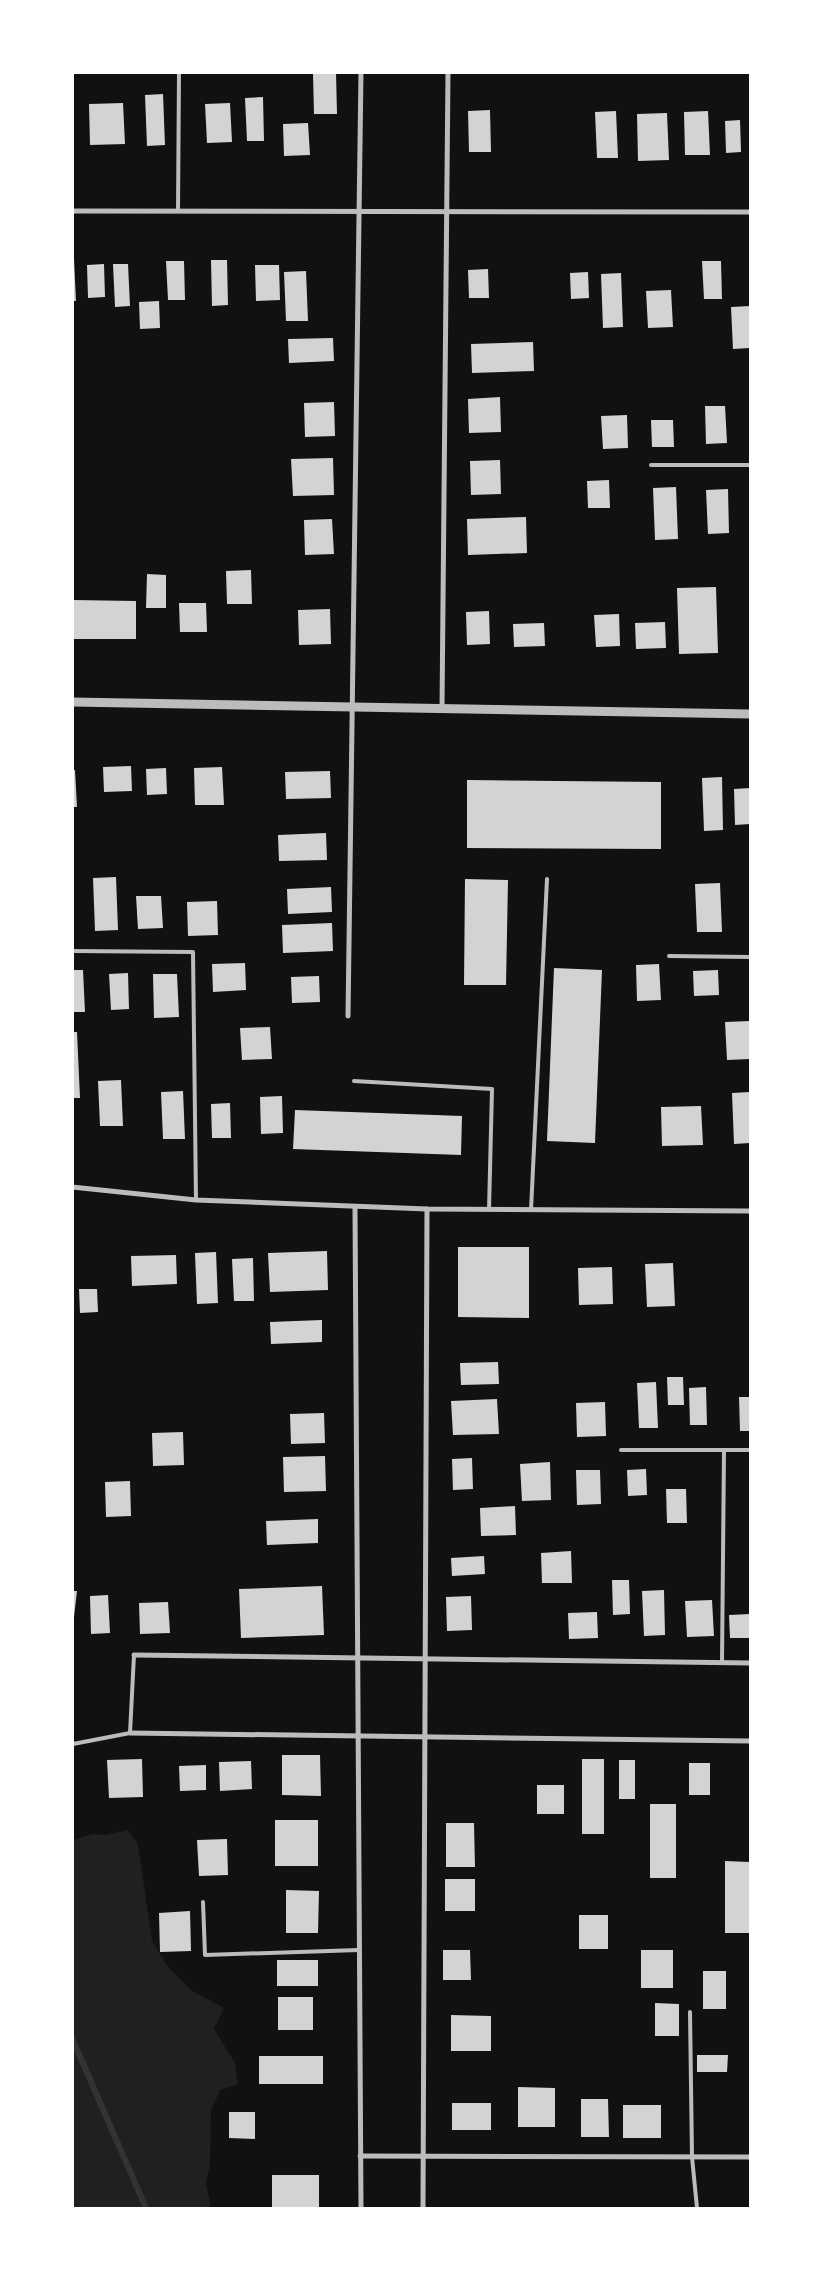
<svg xmlns="http://www.w3.org/2000/svg" width="823" height="2281" viewBox="0 0 823 2281" font-family="Overpass,sans-serif">
<style>
.green{fill:#202020}
.lines{fill:none;stroke-linecap:round;stroke-linejoin:round}
.stream{stroke:#333;stroke-width:6}
.building{fill:#d3d3d3}
.service{stroke:#bcbcbc;stroke-width:4}
.minor{stroke:#bcbcbc;stroke-width:5}
.tertiary{stroke:#bcbcbc;stroke-width:9}
</style>
<rect width="100%" height="100%" fill="#111"/>
<!-- green -->
<polygon class="green" points="128,1830 138,1844 152,1941 169,1968 192,1991 224,2008 214,2029 235,2063 238,2084 220,2090 211,2111 210,2165 206,2182 211,2208 73,2208 73,1840 93,1834 105,1835"/>
<g class="lines">
<!-- stream -->
<polyline class="stream" points="72,2038 146,2208"/>
</g>
<!-- building -->
<g class="building">
<polygon points="336,73 337,114 314,114 313,74"/>
<polygon points="163,94 165,145 147,146 145,95"/>
<polygon points="263,97 264,141 247,141 245,98"/>
<polygon points="123,103 125,144 90,145 89,104"/>
<polygon points="230,103 232,142 207,143 205,104"/>
<polygon points="490,110 491,152 469,152 468,111"/>
<polygon points="616,111 618,158 597,158 595,112"/>
<polygon points="708,111 710,155 685,155 684,112"/>
<polygon points="667,113 669,160 638,161 637,114"/>
<polygon points="740,120 741,152 726,153 725,121"/>
<polygon points="308,123 310,155 284,156 283,124"/>
<polygon points="72,259 74,259 76,301 72,301"/>
<polygon points="211,260 227,260 228,305 212,306"/>
<polygon points="166,261 184,261 185,300 168,300"/>
<polygon points="702,261 721,261 722,299 704,299"/>
<polygon points="104,264 105,297 88,298 87,265"/>
<polygon points="113,264 128,264 130,306 115,307"/>
<polygon points="255,265 279,265 280,300 256,301"/>
<polygon points="488,269 489,298 469,298 468,270"/>
<polygon points="306,271 308,321 286,321 284,272"/>
<polygon points="588,272 589,298 571,299 570,273"/>
<polygon points="621,273 623,327 603,328 601,274"/>
<polygon points="671,290 673,327 648,328 646,291"/>
<polygon points="159,301 160,328 140,329 139,302"/>
<polygon points="750,306 750,348 733,349 731,307"/>
<polygon points="333,338 334,361 289,363 288,339"/>
<polygon points="533,342 534,371 472,373 471,344"/>
<polygon points="500,397 501,432 469,433 468,399"/>
<polygon points="334,402 335,436 305,437 304,403"/>
<polygon points="705,406 725,406 727,443 706,444"/>
<polygon points="627,415 628,448 603,449 601,416"/>
<polygon points="651,420 673,420 674,447 652,447"/>
<polygon points="333,458 334,495 293,496 291,459"/>
<polygon points="500,460 501,494 471,495 470,461"/>
<polygon points="609,480 610,508 588,508 587,481"/>
<polygon points="676,487 678,539 655,540 653,488"/>
<polygon points="728,489 729,533 708,534 706,490"/>
<polygon points="526,517 527,553 468,555 467,519"/>
<polygon points="332,519 334,554 305,555 304,520"/>
<polygon points="251,570 252,604 227,604 226,571"/>
<polygon points="147,574 166,575 166,608 146,608"/>
<polygon points="716,587 718,653 679,654 677,588"/>
<polygon points="72,600 136,601 136,639 72,639"/>
<polygon points="179,603 206,603 207,632 180,632"/>
<polygon points="330,609 331,644 299,645 298,610"/>
<polygon points="489,611 490,644 467,645 466,612"/>
<polygon points="619,614 620,646 596,647 594,615"/>
<polygon points="665,622 666,648 636,649 635,623"/>
<polygon points="544,623 545,646 514,647 513,624"/>
<polygon points="131,766 132,791 104,792 103,767"/>
<polygon points="222,767 224,805 195,805 194,768"/>
<polygon points="166,768 167,794 147,795 146,769"/>
<polygon points="72,770 75,770 77,807 72,807"/>
<polygon points="330,771 331,798 286,799 285,772"/>
<polygon points="722,777 723,830 704,831 702,778"/>
<polygon points="467,780 661,782 661,849 467,848"/>
<polygon points="750,788 750,824 735,825 734,789"/>
<polygon points="326,833 327,860 279,861 278,835"/>
<polygon points="116,877 118,930 95,931 93,878"/>
<polygon points="465,879 508,880 506,985 464,985"/>
<polygon points="720,883 722,932 697,932 695,884"/>
<polygon points="331,887 332,912 288,914 287,889"/>
<polygon points="136,896 161,896 163,928 138,929"/>
<polygon points="217,901 218,935 188,936 187,902"/>
<polygon points="332,923 333,951 283,953 282,925"/>
<polygon points="245,963 246,990 213,992 212,964"/>
<polygon points="659,964 661,1000 637,1001 636,965"/>
<polygon points="554,968 602,970 595,1143 547,1141"/>
<polygon points="72,970 83,970 85,1012 72,1012"/>
<polygon points="718,970 719,995 694,996 693,971"/>
<polygon points="128,973 129,1009 111,1010 109,974"/>
<polygon points="153,974 177,974 179,1017 154,1018"/>
<polygon points="319,976 320,1002 292,1003 291,977"/>
<polygon points="750,1021 750,1059 727,1060 725,1022"/>
<polygon points="270,1027 272,1059 242,1060 240,1028"/>
<polygon points="72,1032 77,1032 80,1098 72,1098"/>
<polygon points="121,1080 123,1126 100,1126 98,1081"/>
<polygon points="183,1091 185,1139 163,1139 161,1092"/>
<polygon points="750,1092 750,1143 734,1144 732,1093"/>
<polygon points="282,1096 283,1133 261,1134 260,1097"/>
<polygon points="230,1103 231,1138 212,1138 211,1104"/>
<polygon points="701,1106 703,1145 662,1146 661,1107"/>
<polygon points="295,1110 462,1116 461,1155 293,1149"/>
<polygon points="458,1247 529,1247 529,1318 458,1317"/>
<polygon points="327,1251 328,1290 270,1292 268,1253"/>
<polygon points="216,1252 218,1303 197,1304 195,1253"/>
<polygon points="176,1255 177,1284 132,1286 131,1256"/>
<polygon points="253,1258 254,1301 234,1301 232,1259"/>
<polygon points="673,1263 675,1306 647,1307 645,1264"/>
<polygon points="612,1267 613,1304 579,1305 578,1268"/>
<polygon points="79,1289 97,1289 98,1312 80,1313"/>
<polygon points="322,1320 322,1342 271,1344 270,1322"/>
<polygon points="498,1362 499,1384 461,1385 460,1363"/>
<polygon points="667,1377 683,1377 684,1405 668,1405"/>
<polygon points="656,1382 658,1428 639,1428 637,1383"/>
<polygon points="706,1387 707,1425 690,1425 689,1388"/>
<polygon points="739,1397 750,1397 750,1431 740,1431"/>
<polygon points="497,1399 499,1434 453,1435 451,1401"/>
<polygon points="605,1402 606,1436 577,1437 576,1403"/>
<polygon points="324,1413 325,1443 291,1444 290,1414"/>
<polygon points="183,1432 184,1465 153,1466 152,1433"/>
<polygon points="325,1456 326,1491 284,1492 283,1457"/>
<polygon points="472,1458 473,1489 453,1490 452,1459"/>
<polygon points="550,1462 551,1500 522,1501 520,1464"/>
<polygon points="646,1469 647,1495 628,1496 627,1470"/>
<polygon points="576,1470 600,1470 601,1504 577,1505"/>
<polygon points="130,1481 131,1516 106,1517 105,1482"/>
<polygon points="666,1489 686,1489 687,1523 667,1523"/>
<polygon points="515,1506 516,1535 481,1536 480,1508"/>
<polygon points="318,1519 318,1543 267,1545 266,1521"/>
<polygon points="571,1551 572,1583 542,1583 541,1553"/>
<polygon points="484,1556 485,1574 452,1576 451,1558"/>
<polygon points="612,1580 629,1580 630,1614 613,1615"/>
<polygon points="322,1586 324,1635 241,1638 239,1589"/>
<polygon points="664,1590 665,1635 644,1636 642,1591"/>
<polygon points="72,1591 77,1591 74,1617 72,1616"/>
<polygon points="108,1595 110,1633 91,1634 90,1596"/>
<polygon points="471,1596 472,1630 447,1631 446,1597"/>
<polygon points="712,1600 714,1636 687,1637 685,1601"/>
<polygon points="168,1602 170,1633 140,1634 139,1603"/>
<polygon points="597,1612 598,1638 569,1639 568,1613"/>
<polygon points="750,1614 750,1638 730,1638 729,1615"/>
<polygon points="282,1755 320,1755 321,1796 282,1795"/>
<polygon points="142,1759 143,1797 109,1798 107,1760"/>
<rect x="582" y="1759" width="22" height="75"/>
<rect x="619" y="1760" width="16" height="39"/>
<polygon points="251,1761 252,1789 220,1791 219,1762"/>
<rect x="689" y="1763" width="21" height="32"/>
<polygon points="206,1765 206,1790 180,1791 179,1766"/>
<rect x="537" y="1785" width="27" height="29"/>
<rect x="650" y="1804" width="26" height="74"/>
<rect x="275" y="1820" width="43" height="46"/>
<polygon points="446,1823 474,1823 475,1867 446,1867"/>
<polygon points="227,1839 228,1875 199,1876 197,1840"/>
<polygon points="725,1861 750,1862 750,1933 725,1933"/>
<rect x="445" y="1879" width="30" height="32"/>
<polygon points="286,1890 319,1891 318,1933 286,1933"/>
<polygon points="190,1911 191,1951 160,1952 159,1913"/>
<rect x="579" y="1915" width="29" height="34"/>
<polygon points="443,1950 470,1950 471,1980 443,1980"/>
<rect x="641" y="1950" width="32" height="38"/>
<rect x="277" y="1960" width="41" height="26"/>
<rect x="703" y="1971" width="23" height="38"/>
<rect x="278" y="1997" width="35" height="33"/>
<polygon points="655,2003 679,2004 679,2036 655,2036"/>
<polygon points="451,2015 491,2016 491,2051 451,2051"/>
<polygon points="697,2055 728,2055 727,2072 697,2072"/>
<rect x="259" y="2056" width="64" height="28"/>
<polygon points="518,2087 555,2088 555,2127 518,2127"/>
<polygon points="581,2099 608,2099 609,2137 581,2137"/>
<rect x="452" y="2103" width="39" height="27"/>
<rect x="623" y="2105" width="38" height="33"/>
<polygon points="229,2112 255,2112 255,2139 229,2138"/>
<rect x="272" y="2175" width="47" height="33"/>
</g>
<g class="lines">
<!-- service -->
<g class="service">
<polyline points="178,211 179,72"/>
<polyline points="651,465 750,465"/>
<polyline points="72,951 193,952 196,1200"/>
<polyline points="669,956 750,957"/>
<polyline points="354,1081 492,1089 489,1210"/>
<polyline points="531,1210 547,879"/>
<polyline points="621,1450 750,1450"/>
<polyline points="722,1663 724,1450"/>
<polyline points="73,1744 130,1733 134,1655"/>
<polyline points="203,1902 205,1955 359,1950"/>
<polyline points="690,2012 692,2157 697,2208"/>
</g>
<!-- minor -->
<g class="minor">
<polyline points="72,211 750,212"/>
<polyline points="442,709 448,72"/>
<polyline points="348,1016 361,72"/>
<polyline points="72,1187 196,1200 427,1209 750,1211"/>
<polyline points="355,1207 361,2208"/>
<polyline points="134,1655 750,1663"/>
<polyline points="130,1733 750,1741"/>
<polyline points="360,2156 750,2157"/>
<polyline points="423,2208 427,1209"/>
</g>
<!-- tertiary -->
<polyline class="tertiary" points="72,702 750,714"/>
</g>
<!-- border -->
<rect width="823" height="2281" fill="none" stroke="#ffffff" stroke-width="148"/>
</svg>
